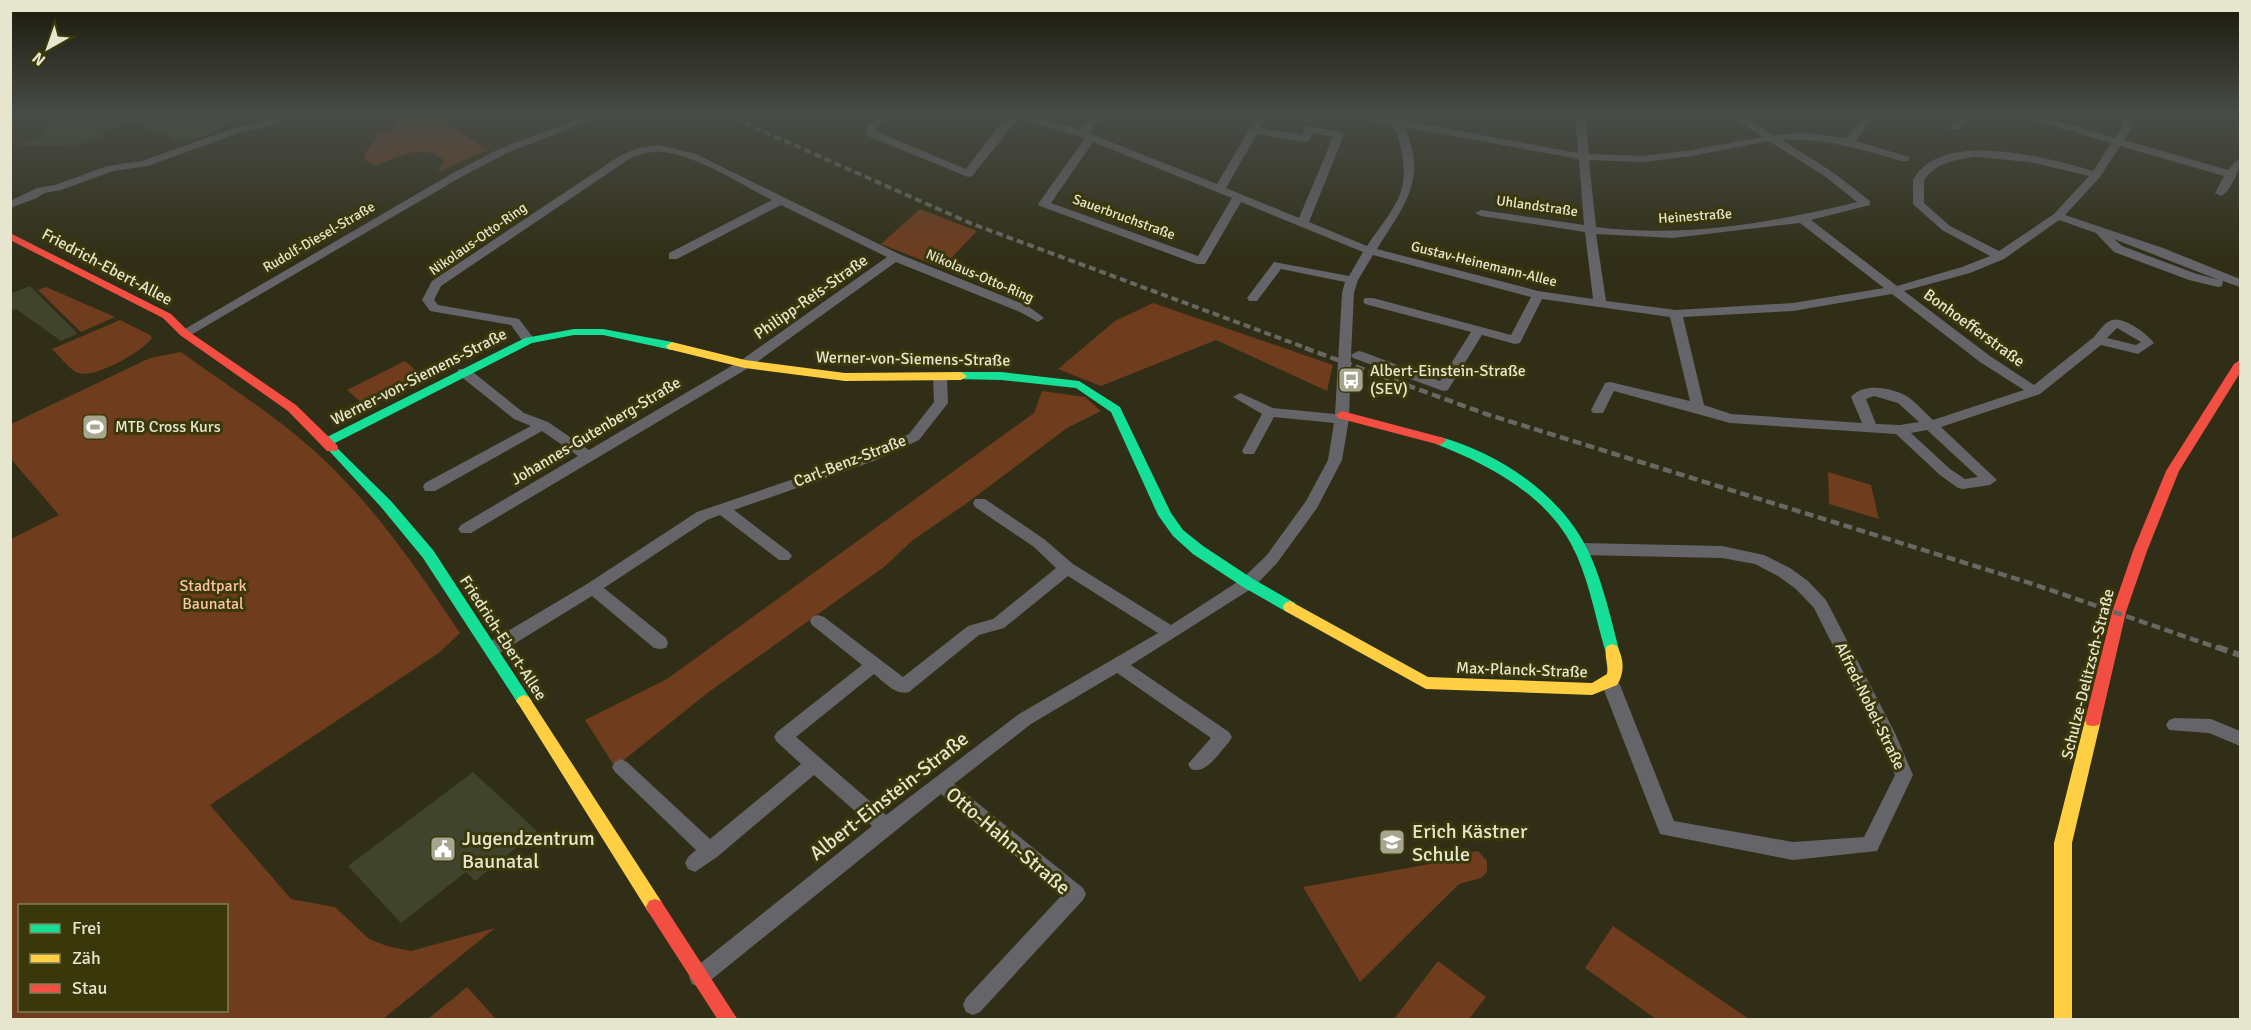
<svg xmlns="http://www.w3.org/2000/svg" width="2251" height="1030" viewBox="0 0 2251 1030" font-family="Signika,sans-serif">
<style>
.green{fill:#6f3c1d;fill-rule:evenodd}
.building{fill:#41442c}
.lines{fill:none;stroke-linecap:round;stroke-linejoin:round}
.street{fill:#656469;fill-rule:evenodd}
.fast{fill:#16e098;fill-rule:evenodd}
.slow{fill:#ffcf43;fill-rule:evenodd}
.jam{fill:#f24e42;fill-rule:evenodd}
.rail-far2{stroke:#686862;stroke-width:4;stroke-dasharray:7 4;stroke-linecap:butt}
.rail-far1{stroke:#686862;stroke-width:4.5;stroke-dasharray:9 4.5;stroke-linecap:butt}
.rail{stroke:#686862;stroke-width:6;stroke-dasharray:11 6;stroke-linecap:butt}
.labels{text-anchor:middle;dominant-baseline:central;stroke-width:6;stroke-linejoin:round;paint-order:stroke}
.far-street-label{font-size:14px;fill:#e6e6ce;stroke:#3a380b}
.street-label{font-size:16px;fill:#e6e6ce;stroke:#3a380b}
.poi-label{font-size:16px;fill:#e6e6ce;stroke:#3a380b;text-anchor:start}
.park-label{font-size:16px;fill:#fdc3a7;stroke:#3a380b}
.near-street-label{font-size:20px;fill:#e6e6ce;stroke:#3a380b}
.near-poi-label{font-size:20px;fill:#e6e6ce;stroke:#3a380b;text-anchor:start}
</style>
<rect width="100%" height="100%" fill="#302e16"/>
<!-- green -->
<g class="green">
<path d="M393 114H432L488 150 438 172 444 161C426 141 396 158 375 166L363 158 378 132 383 134 394 128 399 118Z"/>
<polygon points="920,209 977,231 942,268 881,244"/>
<polygon points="46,287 115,317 81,332 38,290"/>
<polygon points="1153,303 1333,365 1327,391 1216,340 1101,386 1058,369 1115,321"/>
<path d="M120 320 150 335 152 338C142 352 92 381 76 372 67 367 59 355 52 349Z"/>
<path d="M181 352C221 381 265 409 303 441 366 494 415 565 460 633L440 652 210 805 291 899 335 907 369 939 387 946 411 951 495 928 383 1019H11V539L59 515 11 459V424L150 358ZM20 906H226V1010H20Z"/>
<polygon points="405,361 422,376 364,405 347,390"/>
<polygon points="1042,391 1085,397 1101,411 1067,428 967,503 913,540 884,567 710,691 615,767 585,720 667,679 1034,413"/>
<polygon points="1828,472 1871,485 1879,519 1829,504"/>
<polygon points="1478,851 1487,861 1487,872 1481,878 1459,884 1360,982 1303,887 1446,861 1463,853"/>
<polygon points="1613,926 1749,1019 1656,1019 1585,968"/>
<polygon points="1438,961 1486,997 1469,1019 1394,1019"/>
<polygon points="467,987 496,1019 428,1019"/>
</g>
<!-- building -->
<g class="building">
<polygon points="48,114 234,114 219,131 193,140 176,141 162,129 152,132 135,120 100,132 105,135 77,145 19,146 18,144 46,134 38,127 56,121"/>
<polygon points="30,286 75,331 77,334 61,341 16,309 10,311 10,294"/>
<polygon points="473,772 537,831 475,881 466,872 401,923 348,866"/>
</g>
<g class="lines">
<!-- street -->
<g class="street">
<polygon points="276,114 290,114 269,126 241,132 148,166 113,171 61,190 44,193 37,198 10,208 10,201 37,188 55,185 107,166 142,161 234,128 262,122"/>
<polygon points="592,114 607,114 507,153 461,177 189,336 184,337 178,333 453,173 499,149"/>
<path d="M879 114H890L876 129 877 132 966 169 1008 114H1025L1080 130 1092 114H1103L1088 133 1217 184 1258 114H1268L1260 128 1302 135 1306 127 1310 126 1343 133 1344 135 1309 222 1367 246C1378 229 1393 212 1400 194 1408 174 1402 144 1393 125L1340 114H1365L1390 118 1388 114H1398L1401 120 1578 153 1575 114H1585L1589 154 1643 156 1692 150 1762 137 1728 114H1741L1773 135 1805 133 1846 138 1865 114H1876L1856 141 1909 157V161H1901C1861 149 1824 138 1782 140L1834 173 1870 201V205L1811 220 1897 286 1962 267 1990 256 1942 230 1913 204V180C1941 128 2049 158 2093 171L2111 143 2015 114H2032L2115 138 2123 126 2122 114H2132L2133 126 2124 140 2228 170 2236 161 2240 160C2240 170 2230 192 2221 196L2215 193 2224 176 2120 146 2100 177 2065 215 2163 248 2240 279V287L2223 281 2222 286 2218 287 2189 280 2114 252 2096 233 2059 220 2004 259 1970 273 1904 291 1990 356 2034 385 2094 337C2099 331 2104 323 2112 320 2123 316 2148 334 2154 343L2138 354 2101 345 2040 394 1941 427 1997 480 1990 485 1963 489 1958 488 1940 475 1896 434 1730 423 1614 391 1603 413H1593L1591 410 1605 383 1610 382 1690 401 1670 317 1542 299 1520 343 1515 344 1482 335 1448 390 1443 391 1353 358 1351 355 1349 419 1342 460 1317 508 1277 563 1254 587 1131 665 1229 732 1232 737 1229 742C1219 753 1206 775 1191 769L1188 764 1211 738 1117 673 1031 724 954 784 1083 888 1086 894 1083 900 980 1012 973 1015 966 1012 963 1005 966 998 1062 895 941 794 706 984 699 987 692 984 689 977 692 970 872 826 814 775 717 857 695 872 688 869 685 863 688 857 696 850 615 772 612 767 615 762 621 759 627 762 710 839 801 764 777 742 774 737 777 732 862 665 812 625 810 621 812 617 818 615 824 617 903 677 968 626 993 619 1056 568 1034 547 975 507 973 503 975 499H985L1044 539 1073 564 1171 625 1242 579 1267 555 1306 501 1328 460 1334 423 1274 417 1254 454H1244L1242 451 1262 414 1233 397 1240 393 1273 408 1335 414 1342 293 1345 282 1281 269 1257 301H1249L1247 298 1274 262 1349 276 1363 252 1241 202 1205 264H1197L1040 206 1038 204 1085 138 1018 119 972 176 968 177 868 136 866 128ZM1404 127 1579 159 1584 225 1481 210 1475 213 1481 216 1585 232 1593 299 1538 291 1377 249C1403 207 1429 179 1404 127ZM1313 133 1333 137 1299 218 1226 188 1257 134 1305 142 1309 141ZM1769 141 1826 177 1857 202C1772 223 1684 238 1596 227L1589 160 1643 162 1692 156ZM1093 142 1232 198 1198 256 1051 203ZM1976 157 2030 162 2089 176 2054 214 1999 251 1950 226 1924 203V180C1937 162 1954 160 1976 157ZM1800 223 1884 288 1793 303 1676 310 1606 301 1596 234 1673 238ZM2114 239 2219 280 2197 274 2122 246ZM1373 255 1531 297 1511 335 1373 298H1365L1363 301 1365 304 1471 332 1440 381 1363 352 1358 351 1351 355 1354 293 1358 280ZM1892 294 1980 362 2024 390 1933 420C1925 413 1917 403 1908 397 1893 388 1864 382 1851 397L1862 423 1731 414 1704 405 1683 317 1793 311ZM2117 328 2141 342 2136 345 2107 338ZM1874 396 1898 403 1919 422 1900 425 1876 424 1866 399ZM1927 430 1978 477 1965 479 1950 469 1911 433ZM1068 576 1158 633 1019 714 886 815 796 737 874 674C884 682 896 696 909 692L979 635 1004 628Z"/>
<polygon points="1959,114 1970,114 1959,129 1951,129 1950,127"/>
<path d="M659 145 696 154 899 254 1028 306 1044 318 1038 322 1020 312 896 262 750 367 471 533H461L458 529 461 525 578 456 542 431 435 491H425L423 487 425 483 531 426 514 419 459 375 457 372 459 369H469L524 413 548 422 589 450 740 361 887 257 781 205 677 259H669V253L772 200C744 186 691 152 660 152 649 151 639 155 629 159L441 286 434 300 438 305 519 319 535 340 534 343H524L511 325 430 311 422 300 432 281 621 155 639 148Z"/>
<polygon points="940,374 947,378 948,403 919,440 874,461 734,510 789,552 792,556 789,560 779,560 720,515 707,520 604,588 666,638 668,643 666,648 660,649 654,648 592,596 498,654 492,656 486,654 484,649 486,644 587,584 697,512 864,455 909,434 934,402 933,378"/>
<polygon points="1581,543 1722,546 1764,555 1790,568 1808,581 1826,600 1895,733 1913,775 1877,851 1793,860 1660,834 1602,685 1605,680 1611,678 1617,680 1620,685 1674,821 1793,842 1864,837 1895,775 1880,739 1814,608 1796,589 1778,576 1755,564 1722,558 1581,555 1576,553 1573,549 1576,545"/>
<polygon points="2175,718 2211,719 2240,731 2240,746 2209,733 2169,730 2166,725 2169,720"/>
</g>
<!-- fast -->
<g class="fast">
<polygon points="574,329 603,329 672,342 678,346 672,350 603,335 574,335 532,343 333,444 391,501 433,550 529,697 532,701 529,705 524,707 519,705 423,558 381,507 321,442 323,439 525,338"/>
<polygon points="961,372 1001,372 1079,381 1120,407 1171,513 1183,530 1203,546 1253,579 1295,603 1297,607 1295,611 1285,611 1243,587 1193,554 1173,536 1158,515 1111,412 1076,388 1001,380 957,379 955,376"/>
<path d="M1440 437C1502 454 1565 497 1591 557 1604 587 1611 619 1619 650L1617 654 1612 656 1607 654 1605 650C1596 619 1590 586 1577 556 1552 498 1492 466 1436 444L1434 441 1436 438Z"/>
</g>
<!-- slow -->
<g class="slow">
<polygon points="672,342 745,360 845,373 961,372 967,376 961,380 845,381 745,368 668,349 666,346"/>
<path d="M1290 601 1428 677 1592 683 1607 674C1609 665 1603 654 1607 646L1612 644 1617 646C1624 659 1625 672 1617 685L1592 695 1426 689 1285 611 1283 607 1285 603Z"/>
<polygon points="524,695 529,697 661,901 664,907 661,913 655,915 649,913 519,705 516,701 519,697"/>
<polygon points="2093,714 2099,715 2101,720 2072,843 2072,1020 2054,1020 2054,843 2085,720 2087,715"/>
</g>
<!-- jam -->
<g class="jam">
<polygon points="10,233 171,314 188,331 296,405 337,445 338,448 337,451 327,451 288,411 180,335 163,318 10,240"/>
<polygon points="2240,360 2240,373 2179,471 2147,551 2126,612 2101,720 2099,725 2093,726 2087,725 2085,720 2112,612 2133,551 2166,471 2234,364"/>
<polygon points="1342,411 1444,438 1446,441 1440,445 1338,418 1336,415"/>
<polygon points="655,899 661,901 738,1020 718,1020 649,913 646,907 649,901"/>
</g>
<!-- rail-far2 -->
<polyline class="rail-far2" points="724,114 970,223 1309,349"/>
<!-- rail-far1 -->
<polyline class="rail-far1" points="1305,348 1486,414 2033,584 2221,649"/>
<!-- rail -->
<polyline class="rail" points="2217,647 2240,655"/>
</g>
<!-- sky -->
<linearGradient id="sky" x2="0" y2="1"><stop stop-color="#1a190c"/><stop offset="0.44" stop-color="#484c47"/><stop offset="1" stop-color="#484c47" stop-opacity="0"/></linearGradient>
<rect width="2251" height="259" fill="url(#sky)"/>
<!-- icons -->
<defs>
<symbol id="bus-square" viewBox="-11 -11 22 22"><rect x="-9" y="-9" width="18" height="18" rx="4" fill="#a6a68e" stroke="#3a380b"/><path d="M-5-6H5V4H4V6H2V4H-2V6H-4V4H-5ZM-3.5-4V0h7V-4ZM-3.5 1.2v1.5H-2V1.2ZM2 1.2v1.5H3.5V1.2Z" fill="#fff"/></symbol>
<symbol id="stadium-square" viewBox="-11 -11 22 22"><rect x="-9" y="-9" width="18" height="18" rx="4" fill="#a6a68e" stroke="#3a380b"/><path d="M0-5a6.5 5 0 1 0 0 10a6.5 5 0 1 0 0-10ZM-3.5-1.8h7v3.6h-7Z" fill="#fff"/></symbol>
<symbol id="school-square" viewBox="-11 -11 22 22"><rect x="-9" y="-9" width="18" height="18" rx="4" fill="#a6a68e" stroke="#3a380b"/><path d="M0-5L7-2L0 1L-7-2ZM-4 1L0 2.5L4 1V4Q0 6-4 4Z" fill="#fff"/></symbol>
<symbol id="civic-square" viewBox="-11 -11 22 22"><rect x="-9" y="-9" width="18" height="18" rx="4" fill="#a6a68e" stroke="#3a380b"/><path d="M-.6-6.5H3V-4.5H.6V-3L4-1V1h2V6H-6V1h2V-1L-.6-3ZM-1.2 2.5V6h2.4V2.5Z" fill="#fff"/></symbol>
</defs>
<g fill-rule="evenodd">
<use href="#bus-square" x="1336" y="365" width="30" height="30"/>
<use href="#stadium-square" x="80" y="412" width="30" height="30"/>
<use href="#school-square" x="1377" y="827" width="30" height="30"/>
<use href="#civic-square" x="428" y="834" width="30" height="30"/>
</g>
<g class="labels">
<!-- far-street labels -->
<g class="far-street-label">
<text transform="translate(1537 206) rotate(8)">Uhlandstraße</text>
<text transform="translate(1695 216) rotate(-4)">Heinestraße</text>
<text transform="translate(1124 217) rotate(20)">Sauerbruchstraße</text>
<text transform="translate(319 237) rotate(-30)">Rudolf-Diesel-Straße</text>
<text transform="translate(478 239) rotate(-35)">Nikolaus-Otto-Ring</text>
<text transform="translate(1484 264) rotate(14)">Gustav-Heinemann-Allee</text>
<text transform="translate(980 276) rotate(23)">Nikolaus-Otto-Ring</text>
</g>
<!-- street labels -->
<g class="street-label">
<text transform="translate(107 267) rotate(28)">Friedrich-Ebert-Allee</text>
<text transform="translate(811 297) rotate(-35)">Philipp-Reis-Straße</text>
<text transform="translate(1974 328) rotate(36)">Bonhoefferstraße</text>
<text transform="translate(913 359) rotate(1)">Werner-von-Siemens-Straße</text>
<text transform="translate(419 377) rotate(-27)">Werner-von-Siemens-Straße</text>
<text transform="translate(596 431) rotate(-31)">Johannes-Gutenberg-Straße</text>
<text transform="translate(850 461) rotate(-21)">Carl-Benz-Straße</text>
<text transform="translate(503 638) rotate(57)">Friedrich-Ebert-Allee</text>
<text transform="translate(1522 670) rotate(2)">Max-Planck-Straße</text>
<text transform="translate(2088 674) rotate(-76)">Schulze-Delitzsch-Straße</text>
<text transform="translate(1870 706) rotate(64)">Alfred-Nobel-Straße</text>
</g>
<!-- poi labels -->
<g class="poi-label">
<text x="1370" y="371">Albert-Einstein-Straße<tspan x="1370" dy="18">(SEV)</tspan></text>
<text x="115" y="427">MTB Cross Kurs</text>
</g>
<!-- park labels -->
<g class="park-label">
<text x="213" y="586">Stadtpark<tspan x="213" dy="18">Baunatal</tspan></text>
</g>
<!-- near-street labels -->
<g class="near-street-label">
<text transform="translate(889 796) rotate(-38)">Albert-Einstein-Straße</text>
<text transform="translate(1008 841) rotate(40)">Otto-Hahn-Straße</text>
</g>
<!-- near-poi labels -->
<g class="near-poi-label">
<text x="1412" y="831">Erich Kästner<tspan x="1412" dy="23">Schule</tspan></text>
<text x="462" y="838">Jugendzentrum<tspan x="462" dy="23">Baunatal</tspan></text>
</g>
</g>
<!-- border -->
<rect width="2251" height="1030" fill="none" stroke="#e6e6ce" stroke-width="24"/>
<!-- legend -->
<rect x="18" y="904" width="210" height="108" fill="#3a380b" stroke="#7f7e59" stroke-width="1.5"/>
<rect x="30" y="924" width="30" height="9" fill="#16e098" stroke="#7f7e59" stroke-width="1.5"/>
<text x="72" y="934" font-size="18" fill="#e6e6ce">Frei</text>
<rect x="30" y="954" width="30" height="9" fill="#ffcf43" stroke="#7f7e59" stroke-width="1.5"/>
<text x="72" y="964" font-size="18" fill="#e6e6ce">Zäh</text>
<rect x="30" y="984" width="30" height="9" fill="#f24e42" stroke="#7f7e59" stroke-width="1.5"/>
<text x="72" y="994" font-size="18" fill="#e6e6ce">Stau</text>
<!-- north arrow -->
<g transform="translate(48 48) rotate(220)" stroke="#3a380b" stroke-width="4.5" paint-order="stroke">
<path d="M0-4.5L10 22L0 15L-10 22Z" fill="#e6e6ce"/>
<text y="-9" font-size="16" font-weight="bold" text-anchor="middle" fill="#e6e6ce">N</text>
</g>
</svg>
